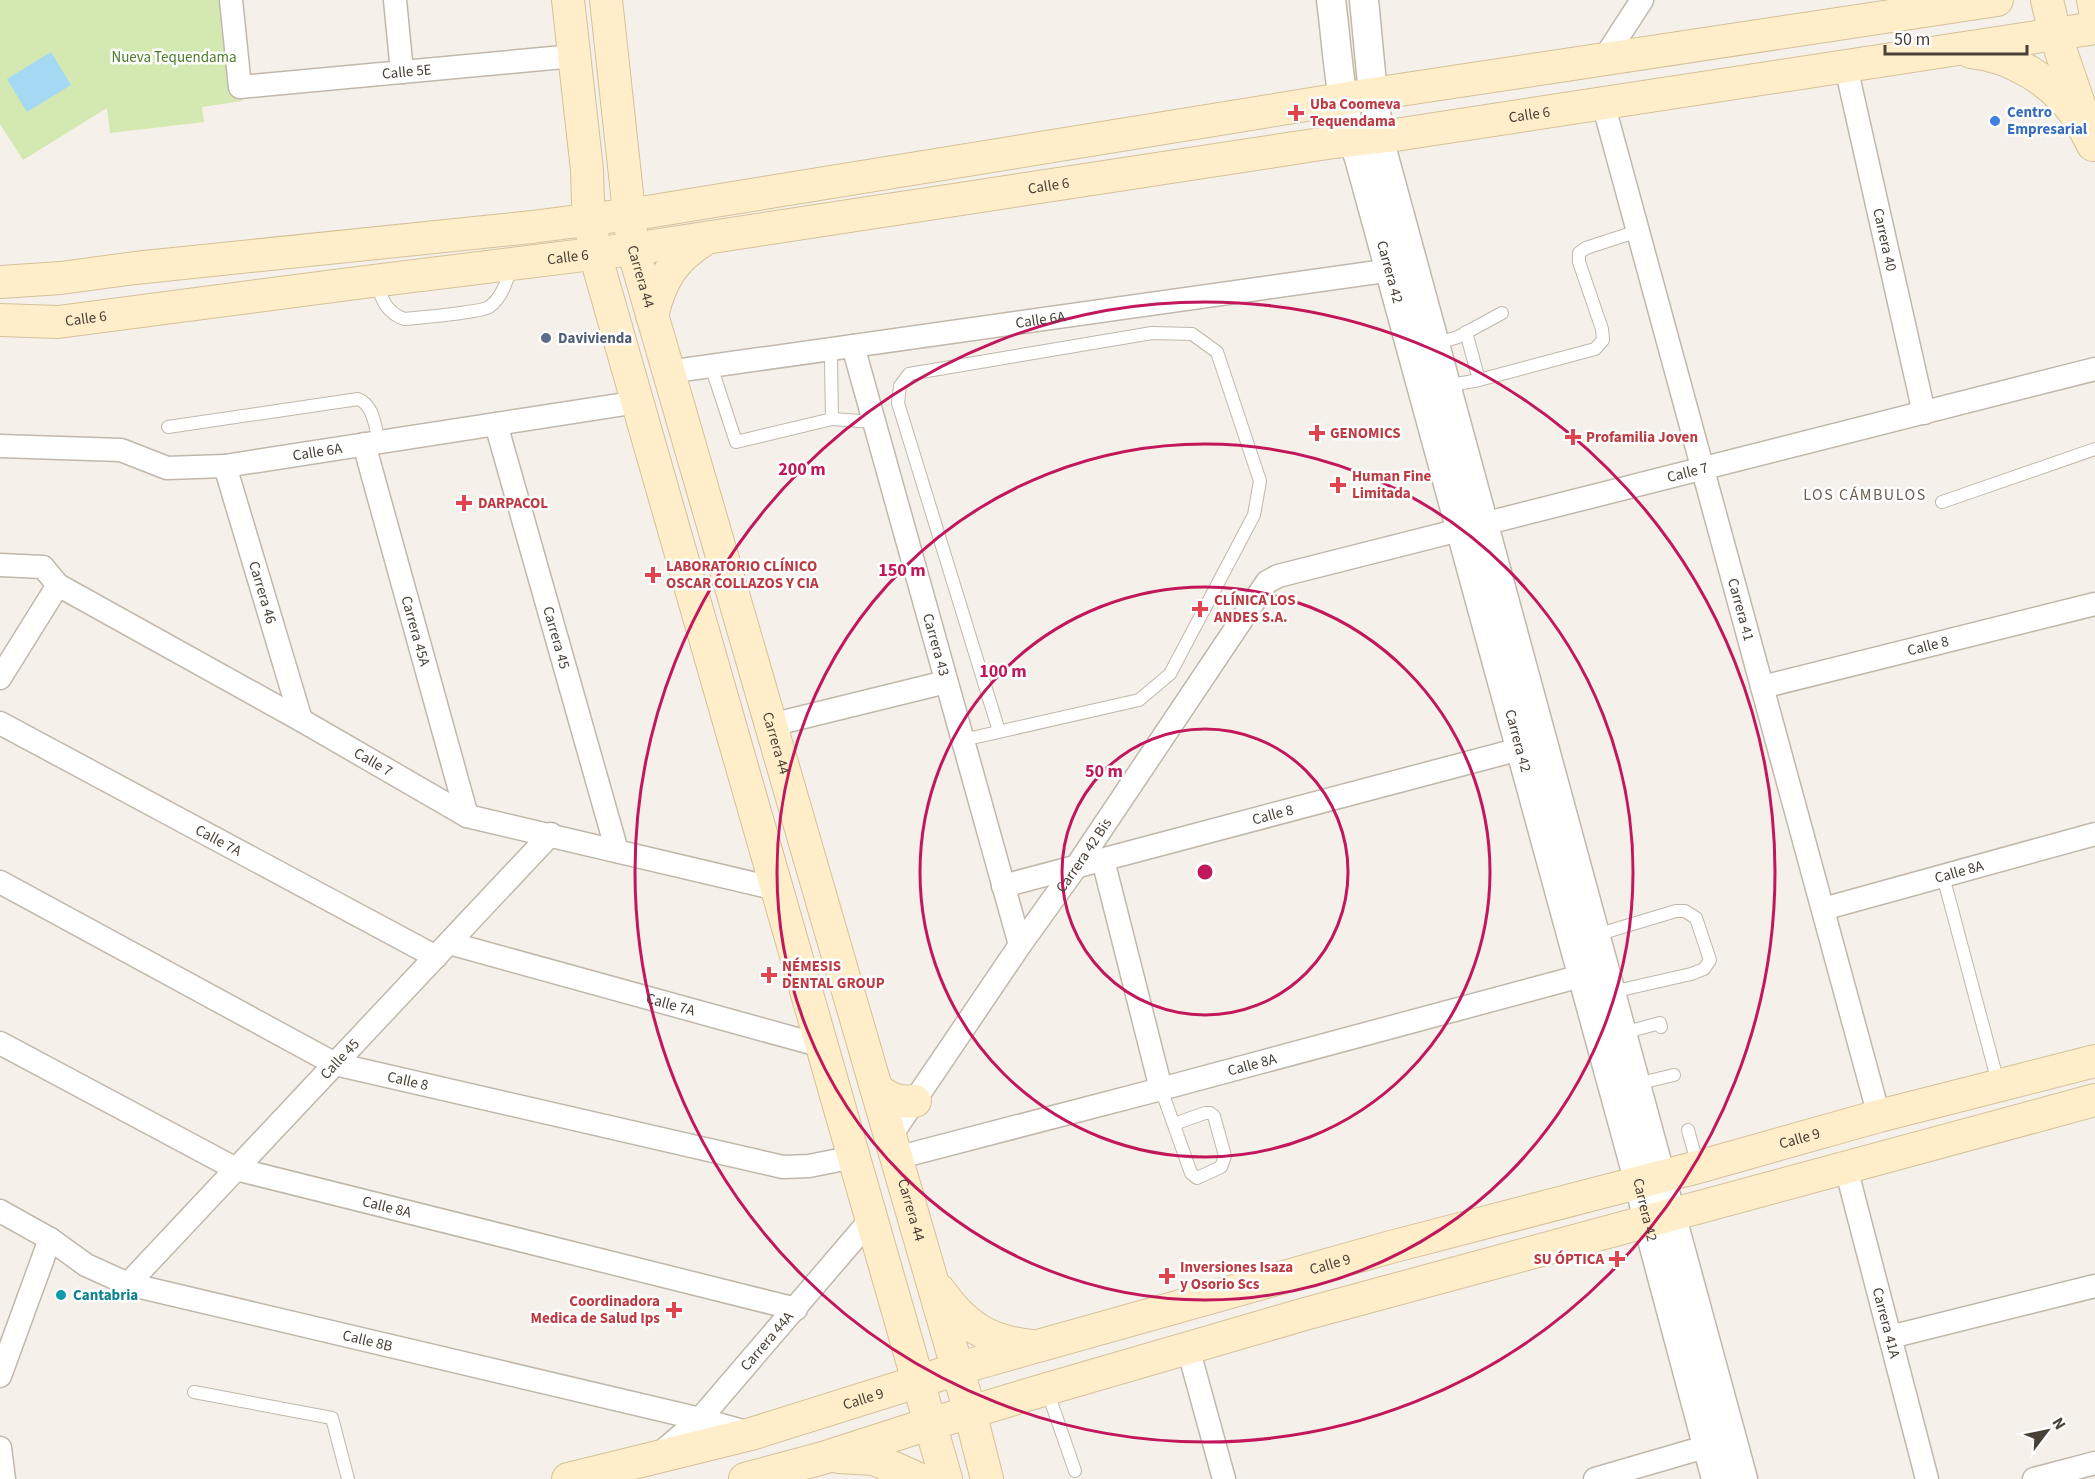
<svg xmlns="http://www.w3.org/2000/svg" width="2095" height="1479" viewBox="0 0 2095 1479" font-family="'Source Sans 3',sans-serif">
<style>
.green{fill:#d4e9b1}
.water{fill:#a5d8f2}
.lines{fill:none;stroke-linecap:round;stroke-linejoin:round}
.service-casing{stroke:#c1b8ab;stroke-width:14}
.minor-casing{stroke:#c1b8ab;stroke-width:25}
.tertiary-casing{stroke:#c1b8ab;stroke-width:31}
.secondary-casing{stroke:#d5c198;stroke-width:34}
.service{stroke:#fff;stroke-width:12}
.minor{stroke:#fff;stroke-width:22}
.tertiary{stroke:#fff;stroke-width:28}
.secondary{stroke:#ffeec9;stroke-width:32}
.ring{fill:none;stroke:#c2185b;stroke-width:3}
.health-dot{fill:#e0444e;stroke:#fff;stroke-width:2}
.shop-dot{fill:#3f7fe0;stroke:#fff;stroke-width:2}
.service-dot{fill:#5c6f8a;stroke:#fff;stroke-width:2}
.culture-dot{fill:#0f9aa8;stroke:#fff;stroke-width:2}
.labels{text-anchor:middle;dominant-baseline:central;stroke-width:5;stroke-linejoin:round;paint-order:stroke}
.park-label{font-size:15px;fill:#4e7c28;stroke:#fff}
.street-label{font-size:15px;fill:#494137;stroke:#fff}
.health-label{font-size:15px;font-weight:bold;fill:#be3a42;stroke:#fff;text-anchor:start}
.shop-label{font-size:15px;font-weight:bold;fill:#366cbe;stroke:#fff;text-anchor:start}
.service-label{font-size:15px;font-weight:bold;fill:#4e5e75;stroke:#fff;text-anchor:start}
.culture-label{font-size:15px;font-weight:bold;fill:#0d838f;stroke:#fff;text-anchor:start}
.neighbourhood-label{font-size:16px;letter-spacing:1.5px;fill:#6c5e4e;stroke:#fff}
.centre{fill:#c2185b;stroke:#fff;stroke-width:3}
.ring-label{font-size:18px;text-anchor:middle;font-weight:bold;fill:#c2185b;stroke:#fff;stroke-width:5;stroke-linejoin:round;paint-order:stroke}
</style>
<rect width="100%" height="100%" fill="#f5f0e9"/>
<!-- green -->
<polygon class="green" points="0,0 231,0 242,101 202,107 204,122 110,133 107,108 23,160 0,124"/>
<!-- water -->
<polygon class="water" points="51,52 71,85 27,112 7,79"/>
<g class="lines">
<defs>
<g id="service">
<path d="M376 282C382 300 386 312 404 319 417 318 482 312 489 307 502 298 507 281 511 266"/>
<polyline points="1466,332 1479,380"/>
<polyline points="1435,344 1458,337 1502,313"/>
<polyline points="711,366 736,442 832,419 831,361 829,349"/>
<polyline points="1446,386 1479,380 1595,349 1603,340 1602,329 1579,262 1579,253 1586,248 1638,231"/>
<polyline points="832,419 874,422"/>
<path d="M168 427 358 399C374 405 375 427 379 442"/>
<polyline points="1942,502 2095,449"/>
<polyline points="963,740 1139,700 1170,674 1254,515 1260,481 1217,352 1192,334 1152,333 909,374 900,386 898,403 999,731"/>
<polyline points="1943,876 1999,1086"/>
<polyline points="1596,935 1676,911 1685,911 1696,918 1710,960 1704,969 1691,974 1612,992"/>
<polyline points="1623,1033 1660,1023 1661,1027"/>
<polyline points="1636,1084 1674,1075"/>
<polyline points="1161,1089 1191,1173 1197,1178 1221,1167 1225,1156 1214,1116 1210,1113 1205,1113 1174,1124"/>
<polyline points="1688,1130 1698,1166"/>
<polyline points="1047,1390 1075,1471"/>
<polyline points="194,1392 332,1418 348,1479"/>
</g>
<g id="minor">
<path id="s1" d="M231 0 240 87 574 56"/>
<polyline points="395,0 402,72"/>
<polyline points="1603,60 1642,0"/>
<path id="s2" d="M1846 67 1924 413"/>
<path id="s3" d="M1603 103 1879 1116"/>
<path id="s4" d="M853 346 1020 945"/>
<path id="s5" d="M668 372 1406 268"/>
<path id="s6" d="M496 424 617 851"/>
<path id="s7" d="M364 444 467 816"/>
<path id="s8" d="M0 446 121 450 167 468 225 466 638 402"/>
<path id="s9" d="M225 466 301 720"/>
<path id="s10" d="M0 565 43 567 58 585 301 720 467 816 777 889"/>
<polyline points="0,678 58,585"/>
<path id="s11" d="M1762 687 2095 604"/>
<path id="s12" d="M0 723 436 957"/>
<polyline points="771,725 946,682"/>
<polyline points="1103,860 1161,1089"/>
<path id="s13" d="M0 882 335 1064 783 1167 809 1166 854 1157"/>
<path id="s14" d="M1003 886 1535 745"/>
<path id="s15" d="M1823 909 2095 834"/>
<path id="s16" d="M449 943 822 1046"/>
<path id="s17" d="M0 1043 236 1169 796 1309"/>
<path id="s18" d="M890 1137 1020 945 1076 867 1267 582 1278 576 2095 369"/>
<path id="s19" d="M896 1158 1161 1089 1596 972"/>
<path id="s20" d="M1846 1168 1927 1479"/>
<path id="s21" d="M0 1211 50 1239 86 1265 128 1284 700 1419 750 1433"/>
<path id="s22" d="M128 1284 551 834"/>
<polyline points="1890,1337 2095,1286"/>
<polyline points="1188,1348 1224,1479"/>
<polyline points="0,1376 50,1239"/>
<polyline points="0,1448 4,1479"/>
<path id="s23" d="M658 1455 700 1419 872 1218"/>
<polyline points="1595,1479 1722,1442"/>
<polyline points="2034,1479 2095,1463"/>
</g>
<g id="tertiary">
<path id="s24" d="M1331 0C1338 52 1339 108 1359 158L1639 1183 1653 1243 1716 1479"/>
<polyline points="1364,0 1373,94 1383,153 1743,1479"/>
</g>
<g id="secondary">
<polyline points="568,0 587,170 588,202 595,254 946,1479"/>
<path id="s25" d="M606 0 633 249 970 1412 987 1479"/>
<polyline points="2047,0 2055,34 2082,113"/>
<polyline points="2093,0 2095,10"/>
<path d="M1971 52C2012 56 2054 82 2077 116 2083 125 2088 136 2093 145"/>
<polyline points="0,282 61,278 135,268 532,227 647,212 1373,94 1997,0"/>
<path d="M652 316C661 278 674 258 707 238"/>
<path id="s26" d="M0 320 58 322 357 283 633 249 1334 142 1395 135 2095 28"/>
<path d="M876 1088C888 1099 899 1103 915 1101"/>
<path d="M939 1290C964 1326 988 1341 1031 1346"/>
<polyline points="839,1457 874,1459 919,1479"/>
<path id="s27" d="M568 1479 751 1434 974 1364 1391 1247 1698 1167 1879 1116 2095 1061"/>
<polyline points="745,1479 823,1458 910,1430 1047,1389 1305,1314 2095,1100"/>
</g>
</defs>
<!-- service casing -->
<use href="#service" class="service-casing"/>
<!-- minor casing -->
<use href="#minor" class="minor-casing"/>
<!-- tertiary casing -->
<use href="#tertiary" class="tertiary-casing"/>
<!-- secondary casing -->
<use href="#secondary" class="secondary-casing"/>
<!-- service -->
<use href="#service" class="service"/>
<!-- minor -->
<use href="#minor" class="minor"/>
<!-- tertiary -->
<use href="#tertiary" class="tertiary"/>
<!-- secondary -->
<use href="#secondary" class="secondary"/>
</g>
<!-- distance rings -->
<g class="ring">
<circle cx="1205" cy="872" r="143"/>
<circle cx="1205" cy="872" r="285"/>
<circle cx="1205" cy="872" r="428"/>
<circle cx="1205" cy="872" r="570"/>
</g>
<!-- markers -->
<g class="health-dot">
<path d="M1293 104h6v6h6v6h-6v6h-6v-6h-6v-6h6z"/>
<path d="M1314 424h6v6h6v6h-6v6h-6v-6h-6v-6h6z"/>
<path d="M1570 428h6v6h6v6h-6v6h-6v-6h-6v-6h6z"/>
<path d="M1335 476h6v6h6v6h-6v6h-6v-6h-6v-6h6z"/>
<path d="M461 494h6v6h6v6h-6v6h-6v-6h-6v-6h6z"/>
<path d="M650 566h6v6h6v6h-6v6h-6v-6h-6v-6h6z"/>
<path d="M1197 600h6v6h6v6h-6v6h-6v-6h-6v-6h6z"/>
<path d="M766 966h6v6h6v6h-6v6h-6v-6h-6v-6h6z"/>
<path d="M1614 1250h6v6h6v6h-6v6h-6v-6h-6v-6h6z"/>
<path d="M1164 1267h6v6h6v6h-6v6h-6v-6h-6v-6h6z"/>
<path d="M671 1301h6v6h6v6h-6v6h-6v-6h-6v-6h6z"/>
</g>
<circle class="shop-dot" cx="1995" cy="121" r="6"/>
<circle class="service-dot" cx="546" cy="338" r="6"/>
<circle class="culture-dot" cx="61" cy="1295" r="6"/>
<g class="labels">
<!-- park labels -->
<g class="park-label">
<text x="174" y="57">Nueva Tequendama</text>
</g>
<!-- street labels -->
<g class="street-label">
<text stroke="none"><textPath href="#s1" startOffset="255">Calle 5E</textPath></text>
<text stroke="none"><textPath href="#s26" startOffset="1544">Calle 6</textPath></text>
<text stroke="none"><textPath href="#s26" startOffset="1058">Calle 6</textPath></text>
<text stroke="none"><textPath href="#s2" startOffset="177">Carrera 40</textPath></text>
<text stroke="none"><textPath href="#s26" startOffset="572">Calle 6</textPath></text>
<text stroke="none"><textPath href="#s24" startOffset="279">Carrera 42</textPath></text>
<text stroke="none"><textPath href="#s25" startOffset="279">Carrera 44</textPath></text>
<text stroke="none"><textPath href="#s26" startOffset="86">Calle 6</textPath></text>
<text stroke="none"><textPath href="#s5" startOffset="376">Calle 6A</textPath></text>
<text stroke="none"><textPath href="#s8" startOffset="322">Calle 6A</textPath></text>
<text stroke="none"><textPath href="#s18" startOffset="1106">Calle 7</textPath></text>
<text stroke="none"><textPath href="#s9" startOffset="132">Carrera 46</textPath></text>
<text stroke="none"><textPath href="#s3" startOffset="525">Carrera 41</textPath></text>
<text stroke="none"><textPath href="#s7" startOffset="194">Carrera 45A</textPath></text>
<text stroke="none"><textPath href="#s6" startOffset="222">Carrera 45</textPath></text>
<text stroke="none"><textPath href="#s4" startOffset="310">Carrera 43</textPath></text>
<text stroke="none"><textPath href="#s11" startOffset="171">Calle 8</textPath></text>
<text stroke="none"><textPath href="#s24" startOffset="765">Carrera 42</textPath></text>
<text stroke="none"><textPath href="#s25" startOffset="765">Carrera 44</textPath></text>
<text stroke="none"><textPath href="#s10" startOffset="428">Calle 7</textPath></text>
<text stroke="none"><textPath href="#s14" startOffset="279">Calle 8</textPath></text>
<text stroke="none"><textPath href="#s12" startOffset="248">Calle 7A</textPath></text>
<text stroke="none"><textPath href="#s18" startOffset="342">Carrera 42 Bis</textPath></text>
<text stroke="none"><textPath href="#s15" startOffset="141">Calle 8A</textPath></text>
<text stroke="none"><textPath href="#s16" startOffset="230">Calle 7A</textPath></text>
<text stroke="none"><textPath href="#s22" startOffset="309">Calle 45</textPath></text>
<text stroke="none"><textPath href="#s19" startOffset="368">Calle 8A</textPath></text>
<text stroke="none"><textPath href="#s13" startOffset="456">Calle 8</textPath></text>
<text stroke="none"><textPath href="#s27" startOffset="1278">Calle 9</textPath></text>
<text stroke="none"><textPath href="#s17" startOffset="423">Calle 8A</textPath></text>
<text stroke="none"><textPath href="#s25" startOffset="1251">Carrera 44</textPath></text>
<text stroke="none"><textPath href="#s24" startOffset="1251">Carrera 42</textPath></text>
<text stroke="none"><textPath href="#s27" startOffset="792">Calle 9</textPath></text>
<text stroke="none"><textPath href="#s20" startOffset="160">Carrera 41A</textPath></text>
<text stroke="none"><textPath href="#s21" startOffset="394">Calle 8B</textPath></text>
<text stroke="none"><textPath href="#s23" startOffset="158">Carrera 44A</textPath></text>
<text stroke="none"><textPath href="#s27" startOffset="306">Calle 9</textPath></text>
</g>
<!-- health labels -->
<g class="health-label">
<text x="1310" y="104">Uba Coomeva<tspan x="1310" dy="17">Tequendama</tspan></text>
<text x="1330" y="433">GENOMICS</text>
<text x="1586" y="437">Profamilia Joven</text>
<text x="1352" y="476">Human Fine<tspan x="1352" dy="17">Limitada</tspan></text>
<text x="478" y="503">DARPACOL</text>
<text x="666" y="566">LABORATORIO CLÍNICO<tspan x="666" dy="17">OSCAR COLLAZOS Y CIA</tspan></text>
<text x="1214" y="600">CLÍNICA LOS<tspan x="1214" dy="17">ANDES S.A.</tspan></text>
<text x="782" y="966">NÉMESIS<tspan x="782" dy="17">DENTAL GROUP</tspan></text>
<text x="1604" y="1259" text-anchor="end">SU ÓPTICA</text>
<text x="1180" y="1267">Inversiones Isaza<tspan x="1180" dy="17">y Osorio Scs</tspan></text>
<text x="660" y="1301" text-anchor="end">Coordinadora<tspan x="660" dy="17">Medica de Salud Ips</tspan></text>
</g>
<!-- shop labels -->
<g class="shop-label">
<text x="2007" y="112">Centro<tspan x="2007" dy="17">Empresarial</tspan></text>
</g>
<!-- service labels -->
<g class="service-label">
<text x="558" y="338">Davivienda</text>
</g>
<!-- culture labels -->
<g class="culture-label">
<text x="73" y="1295">Cantabria</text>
</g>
<!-- neighbourhood labels -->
<g class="neighbourhood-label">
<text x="1865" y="495">LOS CÁMBULOS</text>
</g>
</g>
<circle cx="1205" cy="872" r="9" class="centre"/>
<g class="ring-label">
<text x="802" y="475">200 m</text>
<text x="902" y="576">150 m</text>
<text x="1003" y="677">100 m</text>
<text x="1104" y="777">50 m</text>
</g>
<!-- north arrow -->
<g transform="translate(2047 1431) rotate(58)" stroke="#ffffff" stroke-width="4.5" paint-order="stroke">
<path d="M0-4.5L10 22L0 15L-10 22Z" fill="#494137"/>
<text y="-9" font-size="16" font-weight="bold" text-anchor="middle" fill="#494137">N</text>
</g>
<!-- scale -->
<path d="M1885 45v9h142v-9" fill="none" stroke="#494137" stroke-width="3"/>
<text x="1894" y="45" font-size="18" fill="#494137" stroke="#ffffff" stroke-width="4.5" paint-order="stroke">50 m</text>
</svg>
